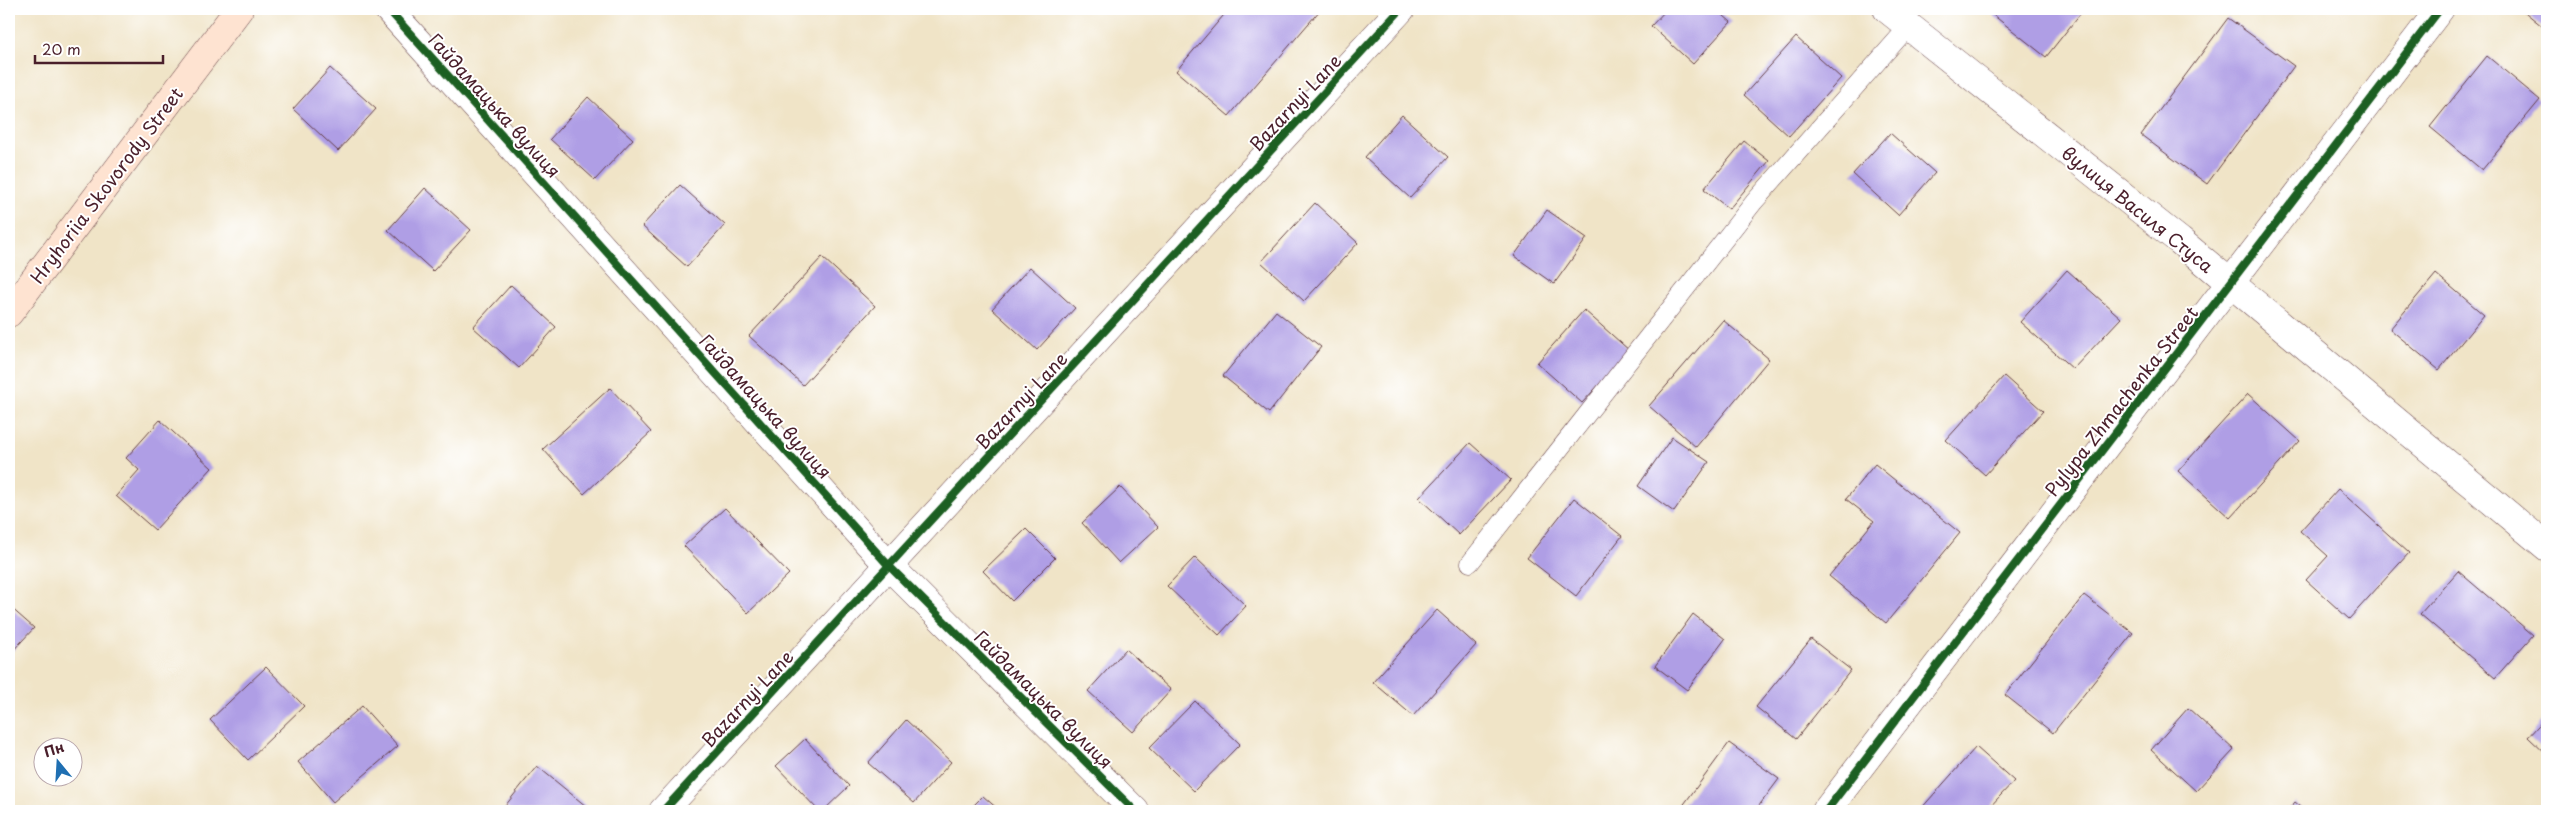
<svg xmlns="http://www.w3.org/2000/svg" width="2556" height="820" viewBox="0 0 2556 820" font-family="'Playpen Sans',sans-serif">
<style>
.building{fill:#af9ee5}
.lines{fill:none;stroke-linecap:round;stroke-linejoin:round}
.lane-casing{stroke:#633d42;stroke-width:19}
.street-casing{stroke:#633d42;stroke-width:29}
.secondary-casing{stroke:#633d42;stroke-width:29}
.lane{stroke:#fff;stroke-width:18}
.street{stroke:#fff;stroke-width:28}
.secondary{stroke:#fee3d1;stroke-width:28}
.cycleway-casing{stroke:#fff;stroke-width:11}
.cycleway{stroke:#1b5e20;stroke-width:8}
.labels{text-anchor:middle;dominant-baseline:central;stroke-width:4;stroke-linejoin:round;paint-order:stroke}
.street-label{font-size:18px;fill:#4a1f2b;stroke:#fff}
</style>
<rect width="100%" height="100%" fill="#fff"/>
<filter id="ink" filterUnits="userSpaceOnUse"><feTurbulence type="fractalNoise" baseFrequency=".02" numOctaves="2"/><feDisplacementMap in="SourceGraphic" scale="10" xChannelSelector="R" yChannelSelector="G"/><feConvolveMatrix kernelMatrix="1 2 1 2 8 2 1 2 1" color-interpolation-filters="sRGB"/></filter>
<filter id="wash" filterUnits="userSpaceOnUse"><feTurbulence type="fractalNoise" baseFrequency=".0096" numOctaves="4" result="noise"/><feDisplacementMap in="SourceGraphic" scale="20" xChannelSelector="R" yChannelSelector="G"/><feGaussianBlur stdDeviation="1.12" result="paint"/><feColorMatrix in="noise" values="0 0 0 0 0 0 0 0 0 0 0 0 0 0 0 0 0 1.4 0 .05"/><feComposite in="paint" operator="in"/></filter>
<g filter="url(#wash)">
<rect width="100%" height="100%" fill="#f0e4c7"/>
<g id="blocks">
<!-- building -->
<g class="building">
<polygon points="1229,9 1321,9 1229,116 1176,71"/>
<polygon points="1667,9 1716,9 1731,22 1693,64 1651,26"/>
<polygon points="1990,9 2084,9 2046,57 1988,11"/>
<polygon points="2521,9 2547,9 2547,30"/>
<polygon points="2228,18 2294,66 2207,184 2141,135"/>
<polygon points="1796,37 1841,78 1789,136 1744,95"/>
<polygon points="2487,56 2540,100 2482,170 2430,127"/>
<polygon points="330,68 376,109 338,151 293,109"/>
<polygon points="588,97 633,139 595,180 550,139"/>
<polygon points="1402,115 1448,157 1410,198 1365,157"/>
<polygon points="1890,133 1935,173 1898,215 1853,174"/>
<polygon points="1744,141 1769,161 1729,209 1704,189"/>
<polygon points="680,185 725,225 687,267 642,226"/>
<polygon points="425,188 471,230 433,271 388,230"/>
<polygon points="1315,203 1358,243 1304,301 1261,262"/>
<polygon points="1547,210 1587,238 1554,284 1514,256"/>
<polygon points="822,257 875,306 803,385 749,336"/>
<polygon points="1030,267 1075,308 1037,350 992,309"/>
<polygon points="2067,270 2121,318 2073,369 2020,322"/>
<polygon points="2436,274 2484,315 2439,370 2390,329"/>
<polygon points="511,285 556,327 519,368 473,327"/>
<polygon points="1584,310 1630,351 1582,403 1537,363"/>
<polygon points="1276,311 1321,347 1269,413 1223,376"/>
<polygon points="1723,320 1769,359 1696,447 1649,406"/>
<polygon points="2004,376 2043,411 1985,475 1946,440"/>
<polygon points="610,388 651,432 584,494 543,449"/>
<polygon points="2248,394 2300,441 2230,518 2178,471"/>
<polygon points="160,420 212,468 155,530 116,496 139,470 126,458"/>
<polygon points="1672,437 1709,462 1674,512 1638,486"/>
<polygon points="1470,443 1511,480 1459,535 1419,498"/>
<polygon points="1875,464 1960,533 1886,623 1829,576 1874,521 1846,499"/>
<polygon points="1120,487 1158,527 1119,563 1082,523"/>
<polygon points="2338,489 2409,553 2349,619 2306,580 2328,556 2300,531"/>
<polygon points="1574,498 1622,536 1576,596 1527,558"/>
<polygon points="725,508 789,574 748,613 684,546"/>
<polygon points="1026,529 1055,558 1012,601 983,571"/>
<polygon points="1195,557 1246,606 1219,635 1167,586"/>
<polygon points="2458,571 2533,635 2495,678 2420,614"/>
<polygon points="2084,595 2133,633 2053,733 2005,695"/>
<polygon points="9,606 34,628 9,655"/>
<polygon points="1437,610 1476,645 1413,716 1373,682"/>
<polygon points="1693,614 1725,639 1687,690 1655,666"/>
<polygon points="1811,639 1851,670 1796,739 1756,707"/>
<polygon points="1126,649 1171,690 1133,732 1088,691"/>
<polygon points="266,667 304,706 248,760 210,720"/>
<polygon points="1195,701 1240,744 1194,791 1149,748"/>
<polygon points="362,706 398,746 333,802 298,762"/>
<polygon points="2188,708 2234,750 2196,791 2151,750"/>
<polygon points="2547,716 2547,755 2528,737"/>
<polygon points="906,720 951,762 914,803 868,763"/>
<polygon points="805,739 849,786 823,811 819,811 776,766"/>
<polygon points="1729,743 1779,779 1755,811 1679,811"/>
<polygon points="1976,747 2014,781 1986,811 1919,811"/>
<polygon points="537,766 592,811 512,811 505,806"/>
<polygon points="983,796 1000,811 968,811"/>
<polygon points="2295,802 2306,811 2287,811"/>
</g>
</g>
</g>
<g filter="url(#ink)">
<use href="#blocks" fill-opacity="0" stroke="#633d42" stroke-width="1"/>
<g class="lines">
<defs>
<polyline id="lane" points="1470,563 1754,202 1909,26"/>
<g id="street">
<polyline points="388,9 889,566 1135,811"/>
<polyline points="1887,9 2180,241 2547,547"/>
<polyline points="663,811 1401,9"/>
<polyline points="1826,811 2440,9"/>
</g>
<polyline id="secondary" points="9,313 239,9"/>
</defs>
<!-- lane casing -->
<use href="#lane" class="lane-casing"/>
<!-- street casing -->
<use href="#street" class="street-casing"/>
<!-- secondary casing -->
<use href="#secondary" class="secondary-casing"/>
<!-- lane -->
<use href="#lane" class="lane"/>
<!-- street -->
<use href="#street" class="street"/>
<!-- secondary -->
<use href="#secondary" class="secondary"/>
<defs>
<g id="cycleway">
<polyline points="388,9 889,566 1135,811"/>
<polyline points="663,811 1401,9"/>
<polyline points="1826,811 2440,9"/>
</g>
</defs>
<!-- cycleway casing -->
<use href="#cycleway" class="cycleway-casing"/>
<!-- cycleway -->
<use href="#cycleway" class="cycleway"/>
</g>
</g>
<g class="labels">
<!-- street labels -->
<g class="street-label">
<text transform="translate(1295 102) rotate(-47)">Bazarnyi Lane</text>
<text transform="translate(495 105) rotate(48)">Гайдамацька вулиця</text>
<text transform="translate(106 185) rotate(-53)">Hryhoriia Skovorody Street</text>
<text transform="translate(2138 209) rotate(39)">вулиця Василя Стуса</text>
<text transform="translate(1021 400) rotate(-47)">Bazarnyi Lane</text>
<text transform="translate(2121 401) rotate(-52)">Pylypa Zhmachenka Street</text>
<text transform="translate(766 406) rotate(48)">Гайдамацька вулиця</text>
<text transform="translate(747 698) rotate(-47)">Bazarnyi Lane</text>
<text transform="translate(1044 699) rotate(45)">Гайдамацька вулиця</text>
</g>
</g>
<!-- margin -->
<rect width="2556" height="820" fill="none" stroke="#fff" stroke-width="30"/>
<!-- north arrow -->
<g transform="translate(58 762) rotate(342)"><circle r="24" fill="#ffffff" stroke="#b7a5aa"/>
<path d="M0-4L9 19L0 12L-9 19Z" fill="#1f6fb2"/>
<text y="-8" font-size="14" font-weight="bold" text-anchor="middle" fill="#4a1f2b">Пн</text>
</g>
<!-- scale -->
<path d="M35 55v8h128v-8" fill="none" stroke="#4a1f2b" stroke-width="2.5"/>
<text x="42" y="55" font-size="15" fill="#4a1f2b" stroke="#ffffff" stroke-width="4" paint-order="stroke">20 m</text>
</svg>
